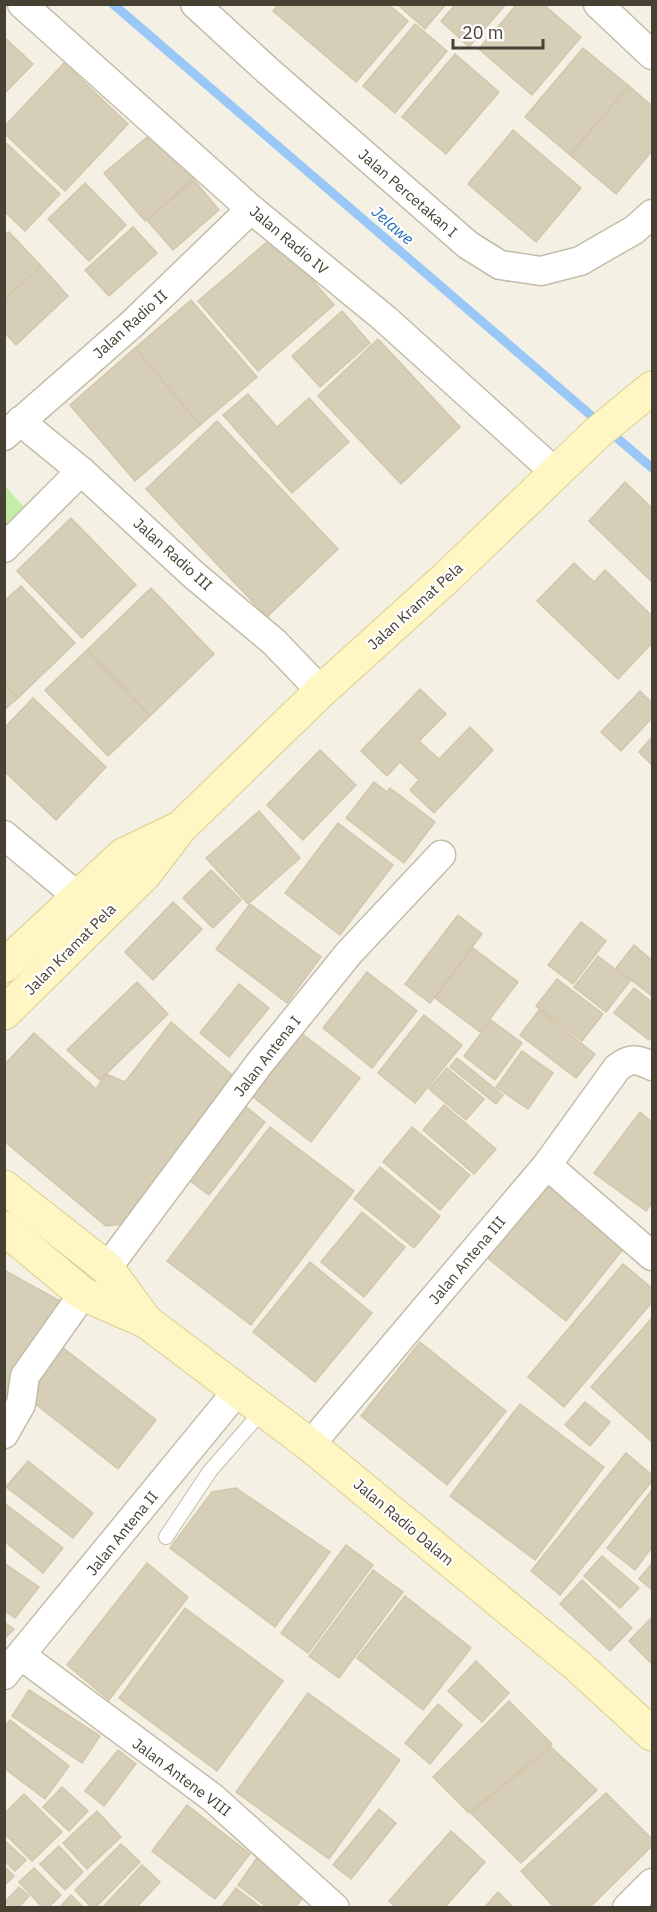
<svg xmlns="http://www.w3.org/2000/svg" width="657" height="1912" viewBox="0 0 657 1912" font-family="'IBM Plex Sans',sans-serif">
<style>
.green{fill:#c6eda7}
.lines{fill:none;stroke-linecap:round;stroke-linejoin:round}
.stream{stroke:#98c7f8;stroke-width:9}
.building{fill:#d7ceb8;stroke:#d2c7aa;stroke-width:1.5}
.lane-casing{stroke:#c3bda8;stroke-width:16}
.street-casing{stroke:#c3bda8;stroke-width:31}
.secondary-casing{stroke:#d9ce8e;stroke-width:35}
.lane{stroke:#fff;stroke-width:14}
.street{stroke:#fff;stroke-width:28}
.secondary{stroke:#fff7c3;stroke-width:33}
.labels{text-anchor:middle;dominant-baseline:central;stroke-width:4.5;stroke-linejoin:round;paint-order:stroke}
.street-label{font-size:15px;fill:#474133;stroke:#fff}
.water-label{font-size:16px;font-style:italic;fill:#206bbf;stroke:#fff}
</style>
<rect width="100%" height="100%" fill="#f4f1e4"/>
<!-- green -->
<polygon class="green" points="5,486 24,507 5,526"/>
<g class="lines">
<!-- stream -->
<polyline class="stream" points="113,4 652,468"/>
</g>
<!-- building -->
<g class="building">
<polygon points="279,4 388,4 408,21 356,82 273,11"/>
<polygon points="397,4 446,4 425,29"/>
<polygon points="456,4 506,4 469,47 441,21"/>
<polygon points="517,4 543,4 581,37 532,95 479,49"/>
<polygon points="415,24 447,51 395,113 363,86"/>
<polygon points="4,37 33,64 4,94"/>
<polygon points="583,48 629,86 570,155 525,117"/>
<polygon points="455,54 499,92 446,154 402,117"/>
<polygon points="64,63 128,124 65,191 4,133 4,127"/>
<polygon points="629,86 652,106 652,151 616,194 570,155"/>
<polygon points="157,129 202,171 145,221 104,173"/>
<polygon points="513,130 581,188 536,242 468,184"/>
<polygon points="4,141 60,194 25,231 4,211"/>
<polygon points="194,180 219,210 173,250 147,220"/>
<polygon points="85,183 126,225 89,261 48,219"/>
<polygon points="133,227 157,253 109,296 85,270"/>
<polygon points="9,232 41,266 4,300 4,236"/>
<polygon points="274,236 334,305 258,371 198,301"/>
<polygon points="41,266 68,296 16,345 4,332 4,300"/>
<polygon points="191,300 257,377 200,425 135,348"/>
<polygon points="342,311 370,343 320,387 292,356"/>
<polygon points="378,339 460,427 401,484 318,396"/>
<polygon points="135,348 200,425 135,481 70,405"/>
<polygon points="248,394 277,427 309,398 349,442 292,493 223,415"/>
<polygon points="217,421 338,549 267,617 146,489"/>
<polygon points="625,482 652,508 652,582 589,521"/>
<polygon points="71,518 136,585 82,638 17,571"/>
<polygon points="574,563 594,582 605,570 652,616 652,643 618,679 537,601"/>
<polygon points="21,586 75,643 18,698 4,683 4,601"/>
<polygon points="151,588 214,654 150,716 87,650"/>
<polygon points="87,650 150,716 108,756 45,690"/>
<polygon points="4,683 18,698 4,710"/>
<polygon points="420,689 446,714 419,741 439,759 470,727 493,750 434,813 410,790 419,780 400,762 387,776 361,751"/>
<polygon points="640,691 652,703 652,718 621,751 601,732"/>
<polygon points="33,698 106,767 56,820 4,771 4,728"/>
<polygon points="652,737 652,765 639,752"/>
<polygon points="320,750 356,785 303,840 267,805"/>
<polygon points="374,782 387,792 390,788 435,822 404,863 346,818"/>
<polygon points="259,811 300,858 248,904 206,858"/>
<polygon points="338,823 393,865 340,935 285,893"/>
<polygon points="211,870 241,900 213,928 183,898"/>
<polygon points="173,902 202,929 153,980 125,952"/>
<polygon points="250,904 321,957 287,1003 216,949"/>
<polygon points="458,915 482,934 430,1003 405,984"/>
<polygon points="581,922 606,941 573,984 548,965"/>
<polygon points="634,945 652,960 652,996 616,968"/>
<polygon points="473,948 518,982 480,1032 435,998"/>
<polygon points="598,956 630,981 606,1012 574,987"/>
<polygon points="367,972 417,1011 372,1068 323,1028"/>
<polygon points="557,979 603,1014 582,1041 536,1006"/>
<polygon points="137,982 168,1014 100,1080 67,1050"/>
<polygon points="239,984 269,1008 229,1057 200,1033"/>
<polygon points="634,988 652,1002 652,1035 649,1040 614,1013"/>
<polygon points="539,1010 595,1054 576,1078 520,1035"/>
<polygon points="424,1015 462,1045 415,1103 378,1073"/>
<polygon points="491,1020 522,1043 495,1080 464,1056"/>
<polygon points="171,1022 238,1080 125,1224 106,1226 4,1141 4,1065 34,1033 96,1089 106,1074 125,1082"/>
<polygon points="301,1033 360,1078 311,1142 253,1097"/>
<polygon points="522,1051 553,1073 528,1109 496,1087"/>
<polygon points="457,1058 503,1095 496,1104 450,1067"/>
<polygon points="447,1068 484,1099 466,1120 429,1089"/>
<polygon points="239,1101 265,1122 209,1195 182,1175"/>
<polygon points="444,1105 496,1149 474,1174 423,1130"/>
<polygon points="640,1112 652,1122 652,1203 646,1211 594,1173"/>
<polygon points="270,1127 354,1191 251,1325 167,1261"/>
<polygon points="412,1127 470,1175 440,1210 383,1162"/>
<polygon points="380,1167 440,1216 414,1248 354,1199"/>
<polygon points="547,1179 627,1244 566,1321 485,1256"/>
<polygon points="362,1212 405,1247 364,1297 321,1262"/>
<polygon points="310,1262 372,1313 315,1382 253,1332"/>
<polygon points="623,1264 652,1288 652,1302 564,1407 528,1377"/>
<polygon points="4,1270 60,1301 7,1396 4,1394"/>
<polygon points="652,1318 652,1442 591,1387"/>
<polygon points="420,1342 506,1411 447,1485 361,1416"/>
<polygon points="62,1347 156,1420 118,1469 24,1395"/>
<polygon points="585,1402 610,1422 590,1446 565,1425"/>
<polygon points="520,1404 604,1467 535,1560 450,1496"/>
<polygon points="626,1453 652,1475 652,1481 560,1595 531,1571"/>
<polygon points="28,1461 93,1513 73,1538 6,1487"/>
<polygon points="236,1488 330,1552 275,1627 170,1548 212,1492"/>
<polygon points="652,1490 652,1547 635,1570 607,1548"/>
<polygon points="4,1503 63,1548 43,1573 4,1541"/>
<polygon points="346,1545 373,1565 308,1653 281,1633"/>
<polygon points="602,1556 639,1588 620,1608 584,1576"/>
<polygon points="4,1563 39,1587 15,1618 4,1610"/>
<polygon points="147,1563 188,1597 109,1700 67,1665"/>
<polygon points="652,1563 652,1590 639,1579"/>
<polygon points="373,1570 403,1592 339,1678 309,1656"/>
<polygon points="582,1580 632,1628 610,1651 560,1604"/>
<polygon points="405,1596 471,1648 423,1710 357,1658"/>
<polygon points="185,1608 283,1681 217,1771 119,1698"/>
<polygon points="652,1617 652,1664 629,1641"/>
<polygon points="4,1622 14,1629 4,1639"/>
<polygon points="476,1661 509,1693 482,1722 448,1691"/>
<polygon points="29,1690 100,1736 82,1763 12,1716"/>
<polygon points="308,1693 400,1760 329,1859 236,1792"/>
<polygon points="509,1701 552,1744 469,1813 433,1777"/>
<polygon points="438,1704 462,1725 430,1764 405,1743"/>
<polygon points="10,1720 69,1766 45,1799 4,1768 4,1727"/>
<polygon points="551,1747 597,1790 521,1863 471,1813"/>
<polygon points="118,1750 136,1764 104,1806 85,1791"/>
<polygon points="62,1787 88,1811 69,1831 43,1807"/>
<polygon points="606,1793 652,1839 652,1846 589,1908 555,1908 521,1871"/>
<polygon points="24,1794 62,1832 32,1861 4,1833 4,1814"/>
<polygon points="187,1805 250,1854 215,1899 152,1851"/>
<polygon points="379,1809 396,1823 351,1879 333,1865"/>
<polygon points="97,1811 121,1837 87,1869 63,1843"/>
<polygon points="451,1831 485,1862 444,1908 396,1908 389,1901"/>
<polygon points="4,1840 26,1860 15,1871 4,1861"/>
<polygon points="121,1844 140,1862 95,1908 92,1908 75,1890"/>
<polygon points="59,1846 83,1872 65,1890 40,1864"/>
<polygon points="259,1855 307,1891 295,1908 268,1908 238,1885"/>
<polygon points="142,1865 160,1882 136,1908 102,1908"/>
<polygon points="4,1866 14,1876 4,1886"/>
<polygon points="34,1868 61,1895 48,1908 43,1908 19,1882"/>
<polygon points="19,1887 29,1896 18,1908 11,1908 5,1902"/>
<polygon points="236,1888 262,1908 221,1908"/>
<polygon points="498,1892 514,1908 484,1908"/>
<polygon points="71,1895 84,1908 59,1908"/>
</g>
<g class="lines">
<defs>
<polyline id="lane" points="166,1537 210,1471 263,1410"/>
<g id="street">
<polyline points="22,4 251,209 384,318 557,474"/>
<polyline points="195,4 267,70 468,245 500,265 541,271 580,261 634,230 652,214"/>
<polyline points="598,4 652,55"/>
<polyline points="20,421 81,471 195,576 274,642 321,691"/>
<polyline points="4,436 132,324 251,209"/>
<polyline points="4,548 81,471"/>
<polyline points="4,835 77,896"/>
<polyline points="547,1165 652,1256"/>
<polyline points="107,1268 259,1064 349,953 441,855"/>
<polyline points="4,1434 21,1404 25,1376 83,1294"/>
<path d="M310 1445 547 1165 617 1068C631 1057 637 1059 652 1066"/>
<polyline points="22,1656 213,1798 335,1908"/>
<polyline points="4,1675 238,1390"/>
<polyline points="627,1908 652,1883"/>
</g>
<g id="secondary">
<polyline points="4,966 123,855 175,830"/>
<polyline points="4,1013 144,875 180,828 321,691 447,577 597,433 652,388"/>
<polyline points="4,1187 107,1268 146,1321"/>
<polyline points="4,1228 83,1294 147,1322 310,1445 578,1666 652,1734"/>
</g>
</defs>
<!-- lane casing -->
<use href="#lane" class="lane-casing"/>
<!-- street casing -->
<use href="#street" class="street-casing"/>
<!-- secondary casing -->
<use href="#secondary" class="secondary-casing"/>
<!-- lane -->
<use href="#lane" class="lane"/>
<!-- street -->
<use href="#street" class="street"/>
<!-- secondary -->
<use href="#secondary" class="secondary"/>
</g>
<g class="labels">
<!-- street labels -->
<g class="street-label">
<text transform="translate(408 193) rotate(41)">Jalan Percetakan I</text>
<text transform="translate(289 240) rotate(40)">Jalan Radio IV</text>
<text transform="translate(130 324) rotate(-42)">Jalan Radio II</text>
<text transform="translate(173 554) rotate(42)">Jalan Radio III</text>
<text transform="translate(415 606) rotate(-42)">Jalan Kramat Pela</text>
<text transform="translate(70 949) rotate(-45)">Jalan Kramat Pela</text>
<text transform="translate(267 1056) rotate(-52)">Jalan Antena I</text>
<text transform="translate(467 1260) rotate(-50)">Jalan Antena III</text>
<text transform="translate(404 1522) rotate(40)">Jalan Radio Dalam</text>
<text transform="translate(122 1533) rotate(-51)">Jalan Antena II</text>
<text transform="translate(182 1777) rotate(37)">Jalan Antene VIII</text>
</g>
<!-- water labels -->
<g class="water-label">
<text transform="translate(393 225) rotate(41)">Jelawe</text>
</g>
</g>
<!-- border -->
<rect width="657" height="1912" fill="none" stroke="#474133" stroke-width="12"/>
<!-- scale -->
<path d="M453 39v9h90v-9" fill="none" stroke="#474133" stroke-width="3"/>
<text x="462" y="39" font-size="18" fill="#474133" stroke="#ffffff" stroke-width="4.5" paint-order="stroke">20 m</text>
</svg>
